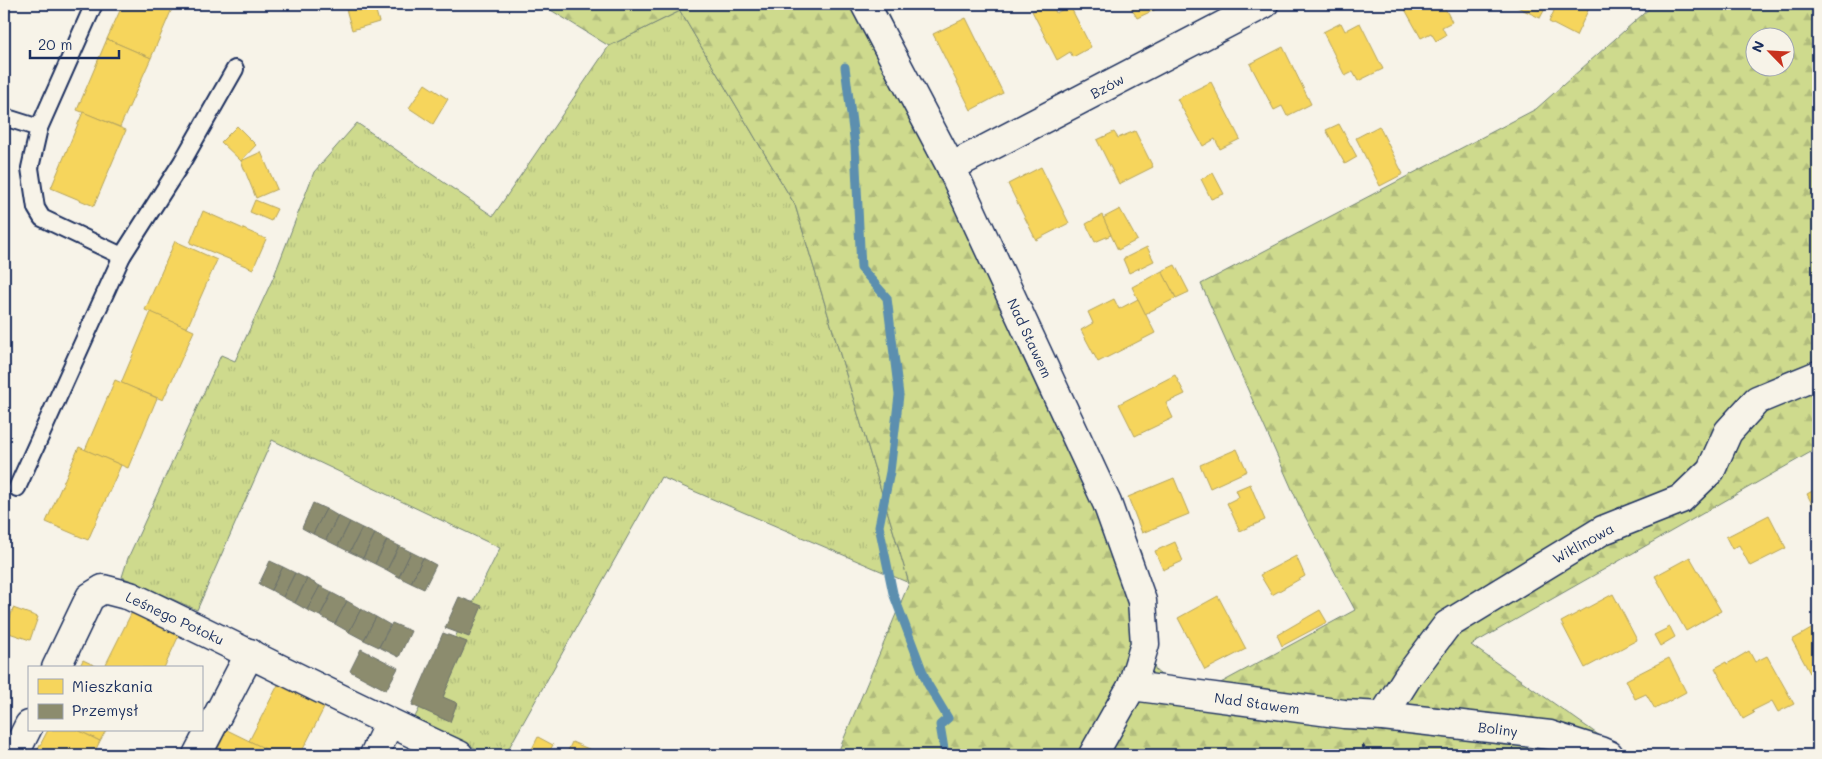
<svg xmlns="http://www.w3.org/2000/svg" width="1822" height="759" viewBox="0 0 1822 759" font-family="Mali,sans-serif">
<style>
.grass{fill:url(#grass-tufts);stroke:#748476}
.forest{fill:url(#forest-firs);stroke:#748476;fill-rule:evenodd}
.homes{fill:#f6d55c;stroke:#b4a35d}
.industry{fill:#8c8c6e;stroke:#6a7069}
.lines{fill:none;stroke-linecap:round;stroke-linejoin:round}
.stream{stroke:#5b8faf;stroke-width:9}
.service-casing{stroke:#1b2f5e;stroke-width:20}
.minor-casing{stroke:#1b2f5e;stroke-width:31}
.path{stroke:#1b2f5e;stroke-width:3;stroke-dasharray:4 4;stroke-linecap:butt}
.service{stroke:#f7f3e8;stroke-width:16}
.minor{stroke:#f7f3e8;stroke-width:28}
.labels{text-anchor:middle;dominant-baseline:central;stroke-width:5;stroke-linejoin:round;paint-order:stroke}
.street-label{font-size:14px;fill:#1b2f5e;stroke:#f7f3e8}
</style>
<defs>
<pattern id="grass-tufts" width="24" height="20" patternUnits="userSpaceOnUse" patternTransform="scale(1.25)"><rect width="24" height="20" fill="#ceda8d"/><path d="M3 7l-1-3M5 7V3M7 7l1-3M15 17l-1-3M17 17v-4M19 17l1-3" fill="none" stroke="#b0bb7c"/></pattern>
<pattern id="forest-firs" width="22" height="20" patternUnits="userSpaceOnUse" patternTransform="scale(1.25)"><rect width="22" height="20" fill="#ceda8d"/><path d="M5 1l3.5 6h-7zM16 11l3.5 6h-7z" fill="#b0bb7c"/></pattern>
</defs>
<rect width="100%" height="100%" fill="#f7f3e8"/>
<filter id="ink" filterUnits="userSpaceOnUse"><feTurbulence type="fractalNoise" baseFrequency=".02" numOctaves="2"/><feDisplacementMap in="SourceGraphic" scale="10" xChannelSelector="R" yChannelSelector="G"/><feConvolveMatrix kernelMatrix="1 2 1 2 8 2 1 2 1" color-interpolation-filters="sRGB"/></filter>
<g filter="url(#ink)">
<!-- grass -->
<polygon class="grass" points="680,11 795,205 909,583 661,477 505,755 490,755 414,719 500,548 272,440 197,610 122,577 128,558 221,355 235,361 274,276 314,172 357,123 493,216 609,46"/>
<!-- forest -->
<path class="forest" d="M541 4H883L1141 553 1155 612 1153 662 1156 671 1164 677 1217 685 1355 610 1299 505 1201 284 1536 109 1651 7V4H1818V448L1471 645 1627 755H837L909 583 795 205 680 11 609 46ZM1754 38H1784V68H1754Z"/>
<!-- homes -->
<g class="homes">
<polygon points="123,4 174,4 151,58 107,39"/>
<polygon points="366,4 374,4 379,22 352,30 346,9"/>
<polygon points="1047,4 1052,4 1056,13 1070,6 1091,47 1073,57 1070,52 1057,60 1032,11"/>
<polygon points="1129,4 1167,4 1137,18"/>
<polygon points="1402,4 1443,4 1452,22 1442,27 1446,35 1436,41 1431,33 1421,38"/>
<polygon points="1511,4 1591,4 1576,36 1549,22 1554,11 1546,7 1540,18"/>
<polygon points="966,18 1003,93 971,110 933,34"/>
<polygon points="1341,23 1345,31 1360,23 1383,69 1358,81 1353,72 1345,76 1323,32"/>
<polygon points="107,39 151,58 120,127 77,110"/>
<polygon points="1283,47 1311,104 1287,116 1282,106 1274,110 1250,64"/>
<polygon points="1211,82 1240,139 1220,149 1215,139 1203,146 1177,99"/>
<polygon points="425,84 448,99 433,124 409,108"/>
<polygon points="83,112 126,130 94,206 51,188"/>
<polygon points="1339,124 1357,157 1345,164 1326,130"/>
<polygon points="237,126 256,145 241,161 221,142"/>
<polygon points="1379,126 1403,174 1380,186 1356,138"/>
<polygon points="1135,131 1153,167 1119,184 1097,140 1114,132 1118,138"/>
<polygon points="261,152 277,189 256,198 241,161"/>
<polygon points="1041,167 1069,223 1036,240 1008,184"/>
<polygon points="1213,173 1224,194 1211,199 1201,179"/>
<polygon points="255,200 277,209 271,221 250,212"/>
<polygon points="1120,209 1137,240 1118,250 1103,218"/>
<polygon points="203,211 266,239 253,269 190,243"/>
<polygon points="1102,215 1111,235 1095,242 1086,224"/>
<polygon points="175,241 217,260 187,328 145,310"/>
<polygon points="1147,247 1154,261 1129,273 1123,259"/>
<polygon points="1175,265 1189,292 1176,298 1162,271"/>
<polygon points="1162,271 1176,298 1145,314 1132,287"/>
<polygon points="1114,299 1119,309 1138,299 1155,333 1098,362 1081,330 1093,323 1088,312"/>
<polygon points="151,312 194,331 163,400 121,383"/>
<polygon points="1175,375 1185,394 1166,403 1173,418 1135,436 1119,404"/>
<polygon points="115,380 157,398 128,468 85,450"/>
<polygon points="79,447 121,465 88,540 46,522"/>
<polygon points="1237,449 1247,471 1210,488 1200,465"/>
<polygon points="1174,478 1189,514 1142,533 1128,497"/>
<polygon points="1250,484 1265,520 1240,531 1227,503 1239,497 1236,490"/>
<polygon points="1818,488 1818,516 1807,494"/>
<polygon points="1769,515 1786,548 1750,566 1739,545 1732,549 1726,537"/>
<polygon points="1175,542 1183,561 1163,570 1155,551"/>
<polygon points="1296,556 1305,576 1272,595 1260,575"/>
<polygon points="1690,557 1721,611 1686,631 1655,576"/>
<polygon points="1613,594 1637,640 1585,668 1561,622"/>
<polygon points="1218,596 1246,649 1205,670 1178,618"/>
<polygon points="13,608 38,617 30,640 6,632"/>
<polygon points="133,610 180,633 164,668 104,668"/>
<polygon points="1320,610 1327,622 1282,646 1277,635"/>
<polygon points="4,622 8,624 4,636"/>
<polygon points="1818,625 1818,688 1792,640"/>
<polygon points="1670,627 1675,637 1660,646 1654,635"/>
<polygon points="1749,651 1755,662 1767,656 1794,704 1778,712 1772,701 1752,711 1754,713 1743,719 1715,668 1726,662 1727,664"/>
<polygon points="1669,658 1686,692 1655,709 1646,694 1635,699 1626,680"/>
<polygon points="83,660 100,668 79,668"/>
<polygon points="279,683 326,704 300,755 277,755 249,741"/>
<polygon points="48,730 78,730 100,741 93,755 35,755"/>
<polygon points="78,730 106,730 100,741"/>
<polygon points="227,730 274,753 273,755 215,755"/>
<polygon points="538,737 553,745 547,755 529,755"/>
<polygon points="572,742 596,752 595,755 566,755"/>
</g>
<!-- industry -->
<g class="industry">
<polygon points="313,503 326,509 313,534 302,528"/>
<polygon points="326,509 338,516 326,540 313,534"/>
<polygon points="338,516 350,522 338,546 326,540"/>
<polygon points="350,522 362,528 350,552 338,546"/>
<polygon points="362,528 375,534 363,558 350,552"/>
<polygon points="375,534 387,540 375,564 363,558"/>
<polygon points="387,540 399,546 387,570 375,564"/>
<polygon points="399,546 411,552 399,577 387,570"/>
<polygon points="411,552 423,558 411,583 399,577"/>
<polygon points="423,558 436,565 424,589 411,583"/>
<polygon points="270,561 283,567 271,590 259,584"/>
<polygon points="283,567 295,573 283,597 271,590"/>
<polygon points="295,573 307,579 295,603 283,597"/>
<polygon points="307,579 320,586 307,610 295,603"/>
<polygon points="320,586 332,592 320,616 307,610"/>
<polygon points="332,593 347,601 335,624 320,616"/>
<polygon points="459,597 482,606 469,637 445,628"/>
<polygon points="347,601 361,609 349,632 335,624"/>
<polygon points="361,609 376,617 364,640 349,632"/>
<polygon points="376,617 390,625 379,647 364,640"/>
<polygon points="392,623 411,631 399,657 379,647"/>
<polygon points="443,633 467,642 443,697 457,703 450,722 412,705"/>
<polygon points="361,649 398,668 386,690 350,671"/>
</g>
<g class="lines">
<!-- stream -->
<polyline class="stream" points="845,67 855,146 861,268 887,298 899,395 890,472 879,526 893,593 927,683 948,718 940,725 945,755"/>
<defs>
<g id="service">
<polyline points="94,4 39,128 30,168 36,208 42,218 122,256"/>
<polyline points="4,117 39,128"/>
<polyline points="17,488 122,256 182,162 235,69"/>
</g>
<g id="minor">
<polyline points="865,4 951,167 1107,503 1142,601 1145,644 1132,686 1093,755"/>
<polyline points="951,167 1264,4"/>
<path d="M56 668 90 597 103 589 130 596C240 648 348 704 459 755"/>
<polyline points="1132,686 1344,714 1383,716 1550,735 1600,751 1609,755"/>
<polyline points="1383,716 1407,678 1447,625 1603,530 1681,499 1711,470 1728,432 1757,400 1818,375"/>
<polyline points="14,755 29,725"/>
<polyline points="197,755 250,653"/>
<polyline points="374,755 389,723"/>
</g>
</defs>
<!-- service casing -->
<use href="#service" class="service-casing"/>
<!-- minor casing -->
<use href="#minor" class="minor-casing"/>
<!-- path -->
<polyline class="path" points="1362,745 1369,755"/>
<!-- service -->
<use href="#service" class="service"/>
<!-- minor -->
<use href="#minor" class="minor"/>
</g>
</g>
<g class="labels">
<!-- street labels -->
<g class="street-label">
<text transform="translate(1107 86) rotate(-28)">Bzów</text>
<text transform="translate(1030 338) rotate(65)">Nad Stawem</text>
<text transform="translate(1583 543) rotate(-29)">Wiklinowa</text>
<text transform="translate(175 618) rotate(25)">Leśnego Potoku</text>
<text transform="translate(1257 703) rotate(8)">Nad Stawem</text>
<text transform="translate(1498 729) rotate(7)">Boliny</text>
</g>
</g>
<!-- margin -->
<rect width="1822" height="759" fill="none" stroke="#f7f3e8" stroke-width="20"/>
<rect x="10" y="10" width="1802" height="739" fill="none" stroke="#1b2f5e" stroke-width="2" filter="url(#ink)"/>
<!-- legend -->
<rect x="28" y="666" width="175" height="65" fill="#f7f3e8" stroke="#9fa5b1"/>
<rect x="38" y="679" width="25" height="15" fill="#f6d55c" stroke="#9fa5b1"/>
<text x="72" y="692" font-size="15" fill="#1b2f5e">Mieszkania</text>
<rect x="38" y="704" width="25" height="15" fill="#8c8c6e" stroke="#9fa5b1"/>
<text x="72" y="716" font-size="15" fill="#1b2f5e">Przemysł</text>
<!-- north arrow -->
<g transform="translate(1770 52) rotate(294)"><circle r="24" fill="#f7f3e8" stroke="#9fa5b1"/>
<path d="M0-4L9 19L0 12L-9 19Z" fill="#c8321e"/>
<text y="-8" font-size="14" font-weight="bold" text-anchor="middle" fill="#1b2f5e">N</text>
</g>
<!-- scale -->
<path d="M30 50v8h89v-8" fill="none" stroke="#1b2f5e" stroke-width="2.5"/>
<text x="38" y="50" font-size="15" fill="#1b2f5e" stroke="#f7f3e8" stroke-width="4" paint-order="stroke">20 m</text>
</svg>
